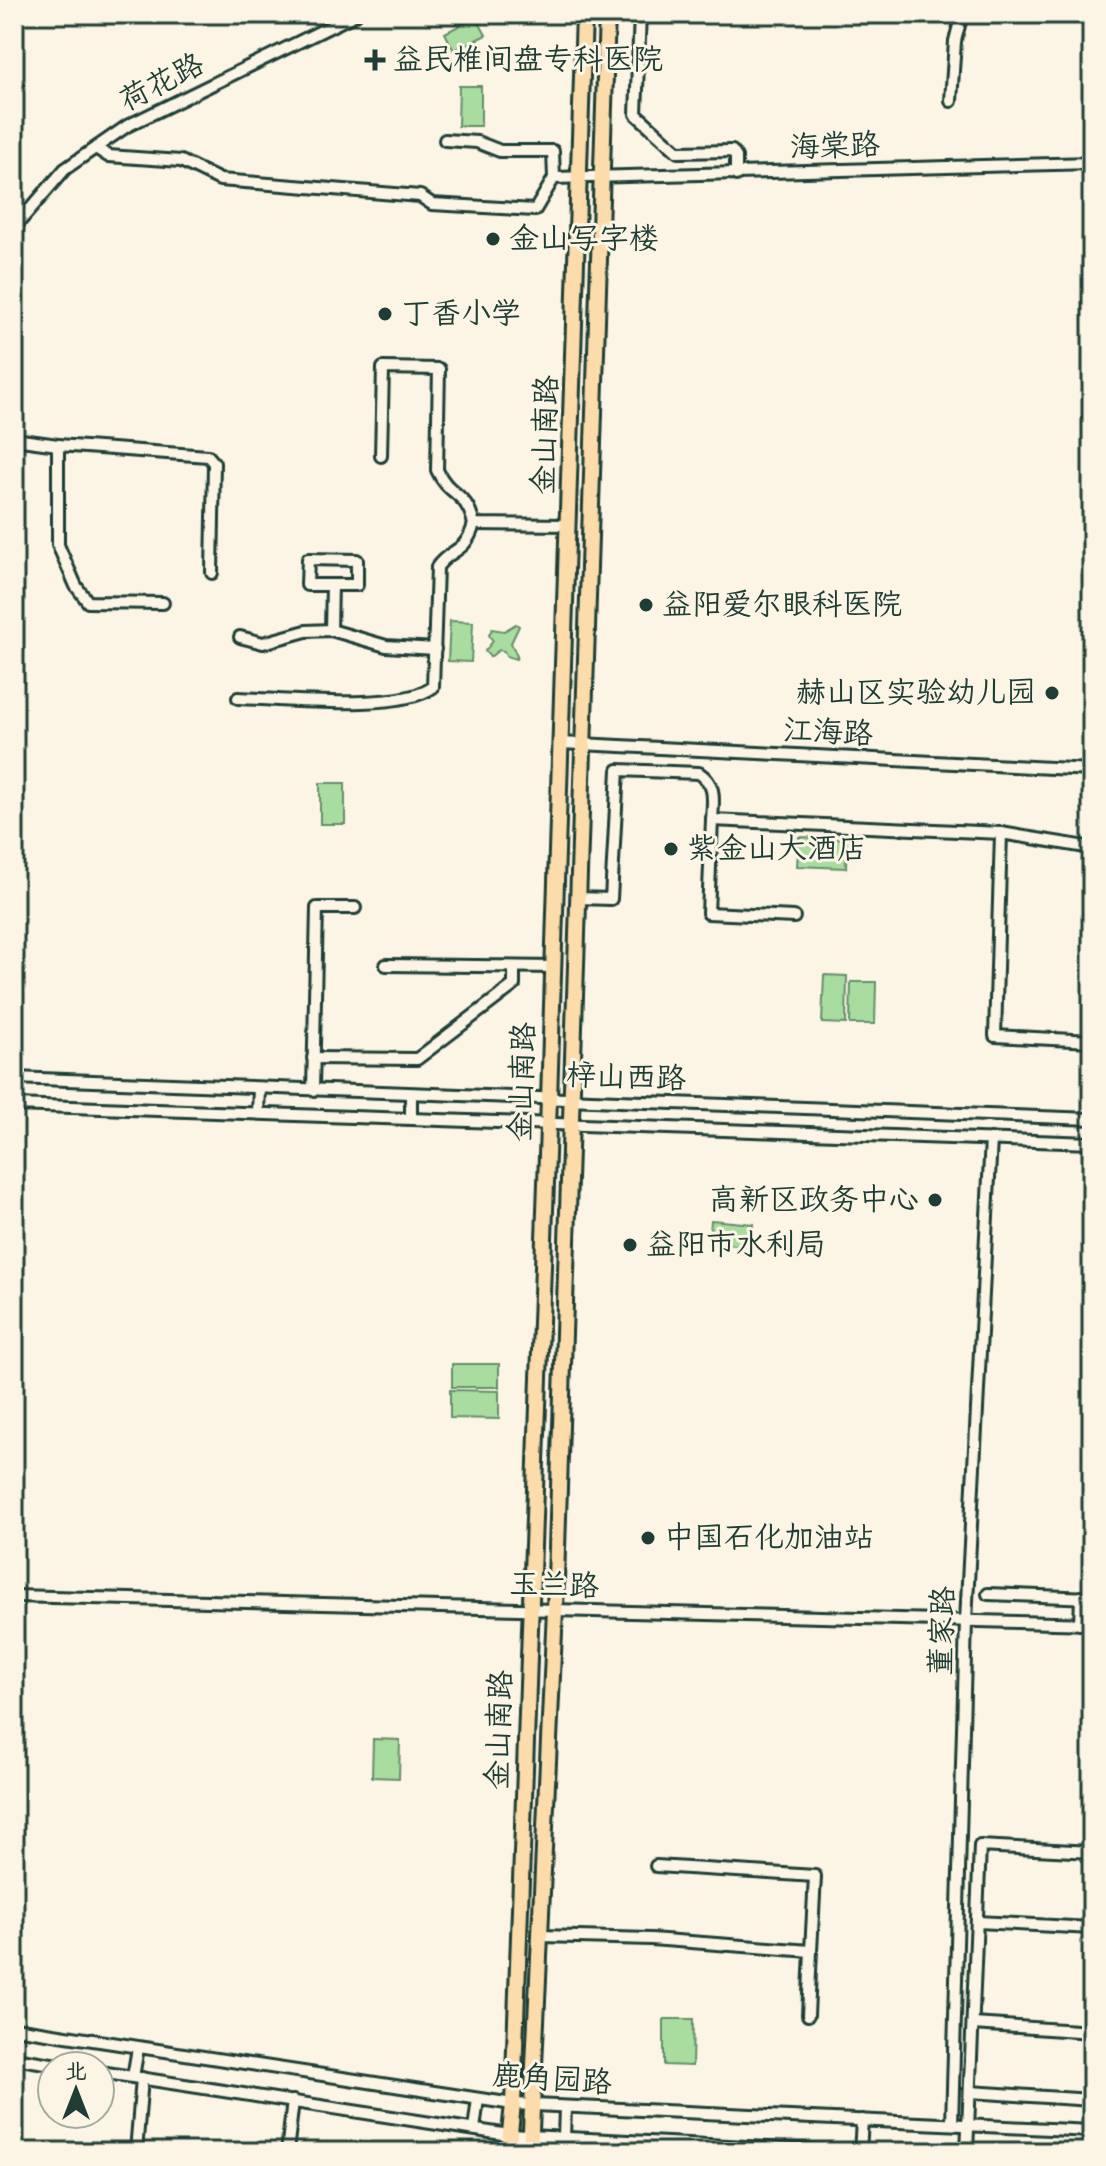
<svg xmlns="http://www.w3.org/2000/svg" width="1106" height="2166" viewBox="0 0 1106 2166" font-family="Mynerve,'LXGW WenKai TC',sans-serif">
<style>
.green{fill:#a9dd9f;stroke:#648d6a;stroke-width:2}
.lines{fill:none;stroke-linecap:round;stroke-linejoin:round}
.minor-casing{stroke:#1f3d34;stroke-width:16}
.highway-casing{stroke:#1f3d34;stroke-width:20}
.minor{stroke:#fcf5e5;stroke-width:10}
.highway{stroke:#fddcac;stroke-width:14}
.poi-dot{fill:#1f3d34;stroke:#fcf5e5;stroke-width:3}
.labels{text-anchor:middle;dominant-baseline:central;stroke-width:6;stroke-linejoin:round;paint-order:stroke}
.poi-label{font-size:30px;fill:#1f3d34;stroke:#fcf5e5;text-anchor:start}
.street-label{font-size:30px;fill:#1f3d34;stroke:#fcf5e5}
</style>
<rect width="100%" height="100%" fill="#fcf5e5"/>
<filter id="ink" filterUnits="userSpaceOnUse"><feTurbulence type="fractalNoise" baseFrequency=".0125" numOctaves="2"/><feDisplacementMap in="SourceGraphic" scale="16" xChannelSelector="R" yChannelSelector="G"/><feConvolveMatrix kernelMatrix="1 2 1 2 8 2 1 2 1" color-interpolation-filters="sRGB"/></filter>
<g filter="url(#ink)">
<!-- green -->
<g class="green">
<polygon points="476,17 486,35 454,51 445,33"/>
<polygon points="459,86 481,86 481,126 458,126"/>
<polygon points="450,621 473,622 471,662 448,661"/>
<polygon points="516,624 519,626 511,643 517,656 516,659 506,656 504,651 499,650 490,657 485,651 493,641 489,635 492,629 504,631"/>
<rect x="320" y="783" width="25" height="41"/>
<polygon points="799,837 847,839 846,868 797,866"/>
<polygon points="824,975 847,976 846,1024 822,1023"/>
<polygon points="851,982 876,982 875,1024 850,1024"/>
<polygon points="711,1220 753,1224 752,1246 709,1243"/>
<rect x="452" y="1364" width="47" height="23"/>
<polygon points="450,1390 499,1391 499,1419 450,1418"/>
<polygon points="373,1739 400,1740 399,1778 372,1777"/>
<polygon points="664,2019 693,2019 692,2066 664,2065"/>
</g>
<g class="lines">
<defs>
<g id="minor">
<polyline points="640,14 636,114 678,152 732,151 736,157 736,175"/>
<polyline points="951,101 955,41 962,14"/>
<polyline points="445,140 477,142 500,151 553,151 554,178"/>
<polyline points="96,148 108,156 181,161 220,180 420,196 432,204 535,210 554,178 1092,163"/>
<polyline points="14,228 65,169 127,126 356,14"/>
<polyline points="14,439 58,445 58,545 76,586 88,602 163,603"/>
<polyline points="58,445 208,456 214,463 212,573"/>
<path d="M381 456 383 368 439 369 437 470C449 497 466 490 474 524L569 525"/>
<polyline points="331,630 332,585 357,585 357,560 308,559 307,585 332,585"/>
<polyline points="240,637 263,643 306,631 331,630 386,646 435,649"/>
<path d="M238 698C282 699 401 712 433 687L437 567C451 547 465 555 474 524"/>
<polyline points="561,743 1092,770"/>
<polyline points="712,820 708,913 794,917"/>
<polyline points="1092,848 1001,833 995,1036 1092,1041"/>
<path d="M578 898 611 899 618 770 699 773C717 785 713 800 712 820L1001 833"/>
<polyline points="386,965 554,967"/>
<polyline points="313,1058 417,1059 514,985 514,967"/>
<polyline points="14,1078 1092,1119"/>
<polyline points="313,1090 317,908 355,908"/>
<polyline points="14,1105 1092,1143"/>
<polyline points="258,1113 259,1088"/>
<polyline points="411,1119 411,1094"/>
<polyline points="988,1594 1092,1598"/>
<polyline points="14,1596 1092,1624"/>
<polyline points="1080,1624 1081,1597"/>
<polyline points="656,1866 815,1876 811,1951"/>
<polyline points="977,1922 1092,1928"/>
<polyline points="541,1936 651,1939 811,1951 808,2015"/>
<polyline points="973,2024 1092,2032"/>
<polyline points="14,2028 513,2104 1092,2131"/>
<polyline points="14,2058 64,2066"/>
<polyline points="100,2072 509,2135 848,2152"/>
<polyline points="133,2077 138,2048"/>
<polyline points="970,2092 1092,2100"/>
<polyline points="952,2124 966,1621 991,1139"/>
<polyline points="474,2129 478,2099"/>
<polyline points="564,2138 565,2107"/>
<polyline points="136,2152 142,2078"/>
<polyline points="287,2152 293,2101"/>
<polyline points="860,2152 862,2120"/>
<polyline points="967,2152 980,1846 1092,1852"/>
</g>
<g id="highway">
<polyline points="508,2152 513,2104 549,1099 584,14"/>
<polyline points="530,2152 555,1610 607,14"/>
</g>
</defs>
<!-- minor casing -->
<use href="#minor" class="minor-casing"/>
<!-- highway casing -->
<use href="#highway" class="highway-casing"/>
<!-- minor -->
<use href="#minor" class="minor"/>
<!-- highway -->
<use href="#highway" class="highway"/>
</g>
</g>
<!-- markers -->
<g class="poi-dot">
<path d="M371 48h8v8h8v8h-8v8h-8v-8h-8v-8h8z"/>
<circle cx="493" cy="239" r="8"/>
<circle cx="385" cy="314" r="8"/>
<circle cx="646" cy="605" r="8"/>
<circle cx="1052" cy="693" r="8"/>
<circle cx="671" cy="849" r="8"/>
<circle cx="935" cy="1200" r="8"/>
<circle cx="630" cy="1245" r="8"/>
<circle cx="648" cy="1538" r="8"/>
</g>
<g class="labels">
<!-- poi labels -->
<g class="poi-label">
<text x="393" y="60">益民椎间盘专科医院</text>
<text x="509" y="239">金山写字楼</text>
<text x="401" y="314">丁香小学</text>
<text x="662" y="605">益阳爱尔眼科医院</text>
<text x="1036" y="693" text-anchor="end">赫山区实验幼儿园</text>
<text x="687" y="849">紫金山大酒店</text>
<text x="919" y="1200" text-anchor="end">高新区政务中心</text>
<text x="646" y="1245">益阳市水利局</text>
<text x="664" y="1538">中国石化加油站</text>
</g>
<!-- street labels -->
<g class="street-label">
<text transform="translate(162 83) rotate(-27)">荷花路</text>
<text transform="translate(835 147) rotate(-2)">海棠路</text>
<text transform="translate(546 435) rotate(-88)">金山南路</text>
<text transform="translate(828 733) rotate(3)">江海路</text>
<text transform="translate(626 1078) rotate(2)">梓山西路</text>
<text transform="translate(523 1082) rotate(-88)">金山南路</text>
<text transform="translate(554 1586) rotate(2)">玉兰路</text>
<text transform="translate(943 1631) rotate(-88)">董家路</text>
<text transform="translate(500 1730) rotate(-88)">金山南路</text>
<text transform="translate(552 2080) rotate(4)">鹿角园路</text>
</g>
</g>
<!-- margin -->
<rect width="1106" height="2166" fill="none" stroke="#fcf5e5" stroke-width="48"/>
<rect x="24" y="24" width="1058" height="2118" fill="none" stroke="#1f3d34" stroke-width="3" filter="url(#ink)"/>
<!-- north arrow -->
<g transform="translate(76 2090)"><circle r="38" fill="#fcf5e5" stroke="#a4ab9e" stroke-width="2"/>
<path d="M0-6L14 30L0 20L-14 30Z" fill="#1f3d34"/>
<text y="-12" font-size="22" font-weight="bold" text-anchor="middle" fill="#1f3d34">北</text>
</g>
</svg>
